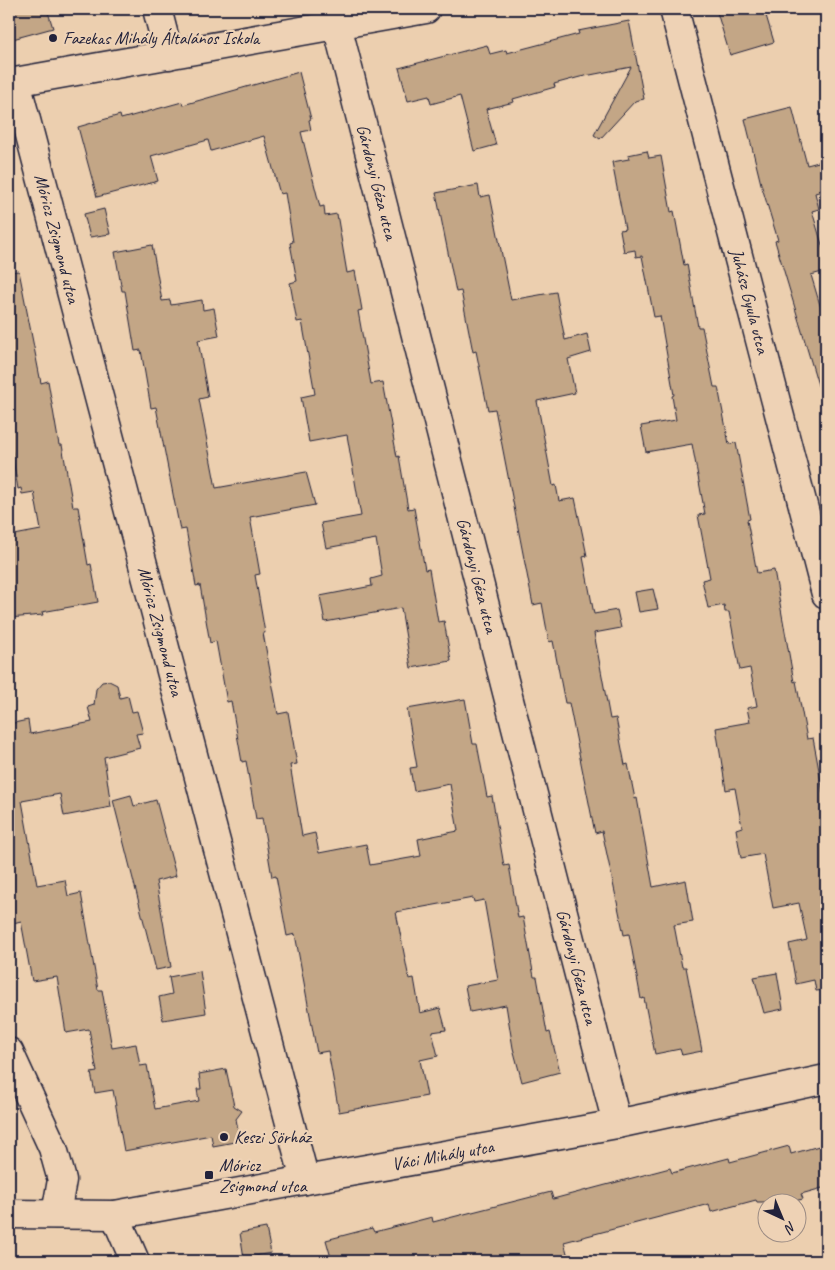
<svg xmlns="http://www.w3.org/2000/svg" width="835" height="1270" viewBox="0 0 835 1270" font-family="Caveat,sans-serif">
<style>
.building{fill:#c3a686;stroke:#22223b}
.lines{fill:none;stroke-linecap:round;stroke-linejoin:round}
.minor-casing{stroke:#22223b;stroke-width:31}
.minor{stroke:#eed2b5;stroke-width:28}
.poi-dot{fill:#22223b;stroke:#eed2b5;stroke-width:2}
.labels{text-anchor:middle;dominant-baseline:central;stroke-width:4.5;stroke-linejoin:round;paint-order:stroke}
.poi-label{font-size:18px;fill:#22223b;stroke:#eed2b5;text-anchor:start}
.street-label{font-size:18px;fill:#22223b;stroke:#eed2b5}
</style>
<rect width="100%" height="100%" fill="#eccfaf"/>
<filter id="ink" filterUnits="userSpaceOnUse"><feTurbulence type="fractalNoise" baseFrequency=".02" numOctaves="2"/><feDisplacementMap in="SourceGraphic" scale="10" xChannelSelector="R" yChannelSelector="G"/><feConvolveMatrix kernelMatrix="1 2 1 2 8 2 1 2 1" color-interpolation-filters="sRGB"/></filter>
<g filter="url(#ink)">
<!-- building -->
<g class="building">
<polygon points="9,9 47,9 53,28 9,40"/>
<polygon points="716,9 764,9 774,42 730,55"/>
<polygon points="629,21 644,99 635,101 600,139 594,135 631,67 580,77 554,84 555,87 513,99 514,102 486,109 496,145 474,151 460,96 431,104 429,96 408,101 399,68 487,45 490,54 506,50 507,53 579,34 578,31"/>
<polygon points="299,72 311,119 309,120 311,130 301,132 320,207 324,206 325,216 337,214 347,273 355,271 362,310 358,311 371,384 383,382 397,457 399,456 408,509 414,508 425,570 429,569 438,622 444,621 451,661 411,668 401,608 325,622 320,596 372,586 371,579 382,576 376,539 326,548 321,523 361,516 347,435 309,442 301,397 315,394 302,321 297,322 290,283 297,281 290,243 293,242 285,193 280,194 264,136 211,151 208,140 151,156 158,181 97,197 78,127 120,115 121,119 182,102 183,105"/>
<polygon points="792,107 807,165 826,160 826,190 815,193 819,209 812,211 826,258 826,271 811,275 826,325 826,394 821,395 775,241 778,240 761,184 745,119"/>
<polygon points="647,151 649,158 661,156 671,212 674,211 684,265 687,264 698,327 702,327 714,387 718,387 729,444 736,443 750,519 747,520 757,573 774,570 794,682 796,681 807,739 813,738 826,808 826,990 816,991 814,980 796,984 789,944 807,940 799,903 773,908 763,854 741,858 736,829 742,827 735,788 726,790 716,728 750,722 747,708 757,706 750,668 740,670 729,612 725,612 724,605 708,608 702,580 710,578 698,515 705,514 692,444 646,452 641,426 676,420 672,396 674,395 660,316 654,317 642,256 636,257 635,250 624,252 620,230 625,229 612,162 629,159 628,155"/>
<polygon points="478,185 480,197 490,195 511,300 556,292 565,340 587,334 591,352 568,359 575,393 537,401 553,486 556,485 559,501 575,498 587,556 583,557 594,614 617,610 621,628 594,633 610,719 616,718 625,765 628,764 635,799 637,798 653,887 686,880 693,922 674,925 682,967 686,967 702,1051 682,1055 680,1049 655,1054 644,998 641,999 629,934 624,935 602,831 595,833 569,703 565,703 553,641 549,642 542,603 533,605 495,409 488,410 476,351 473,352 461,291 456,292 436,193"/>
<polygon points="104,209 110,234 90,237 84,214"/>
<polygon points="152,245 162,301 170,300 171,305 202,300 203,310 214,308 219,336 198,340 208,397 199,399 216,488 306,472 315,505 250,517 260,574 255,575 265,633 263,633 278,714 288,712 297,764 290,765 302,836 315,833 319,853 366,844 370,865 421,856 418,839 458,831 450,784 414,791 410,768 417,767 407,709 465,699 473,744 477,744 487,797 492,796 504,866 509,865 518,918 523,917 534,977 537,977 547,1033 550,1032 560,1072 522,1082 513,1048 506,1005 470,1012 465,986 498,980 484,900 474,902 473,898 396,912 409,979 414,978 420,1013 440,1008 446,1030 432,1032 438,1056 420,1060 427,1096 339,1112 328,1051 317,1053 295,934 287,936 276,876 272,877 262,818 256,819 246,761 242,762 231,701 227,702 216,641 210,643 200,585 196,586 186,529 180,530 156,407 151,408 141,350 135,351 125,291 122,291 115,252"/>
<polygon points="19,271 41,383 48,381 59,445 62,445 73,507 78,507 88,565 91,564 98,602 42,612 43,615 9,618 9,536 41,530 34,492 22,494 21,488 18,489 9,435 9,272"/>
<polygon points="653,589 658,609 639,612 635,592"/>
<polygon points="109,681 117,685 120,698 128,696 132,712 137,711 143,733 136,734 140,748 104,757 111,807 64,816 60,794 22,801 37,885 65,880 68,896 81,893 98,990 102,990 112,1048 136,1044 140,1066 147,1065 155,1109 199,1101 197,1089 201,1089 199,1074 226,1069 234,1106 242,1111 236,1119 240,1141 213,1146 211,1135 124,1151 113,1090 95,1093 91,1073 97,1072 89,1029 66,1033 57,977 32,981 21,921 13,923 9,898 9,724 28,720 30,734 92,722 88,707 94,705 96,689 102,682"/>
<polygon points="131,795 134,806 156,800 176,876 156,881 171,967 156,970 113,800"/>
<polygon points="200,971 206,1013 163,1020 159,997 172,994 169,977"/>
<polygon points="777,973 783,1009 764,1013 754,977"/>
<polygon points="826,1144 826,1187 801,1194 803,1199 790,1202 757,1202 756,1200 711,1212 709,1204 564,1242 568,1257 552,1261 465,1261 464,1256 455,1258 454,1255 431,1261 332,1261 326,1240 372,1228 374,1232 432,1217 433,1222 551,1192 553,1199 670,1168 672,1173 729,1158 730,1162 789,1146 791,1154"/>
<polygon points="266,1228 271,1253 244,1258 240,1233"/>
</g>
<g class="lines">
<defs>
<g id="minor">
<polyline points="157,9 169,55"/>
<path id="s1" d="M674 9 826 594"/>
<path id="s2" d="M337 25 617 1124"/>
<path id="s3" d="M16 82 305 1180"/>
<polyline points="9,83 426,9"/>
<polyline points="9,1052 53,1148 62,1180 56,1214"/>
<path id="s4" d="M9 1214 115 1215 305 1180 617 1124 826 1079"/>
<polyline points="115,1215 135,1261"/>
</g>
</defs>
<!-- minor casing -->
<use href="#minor" class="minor-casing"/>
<!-- minor -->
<use href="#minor" class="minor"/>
</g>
</g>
<!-- markers -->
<g class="poi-dot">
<circle cx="53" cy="38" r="5"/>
<circle cx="224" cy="1137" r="5"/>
<rect x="204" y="1170" width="10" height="10" rx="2.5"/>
</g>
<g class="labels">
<!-- poi labels -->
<g class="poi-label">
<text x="63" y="38">Fazekas Mihály Általános Iskola</text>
<text x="234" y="1137">Keszi Sörház</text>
<text x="219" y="1165">Móricz<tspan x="219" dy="21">Zsigmond utca</tspan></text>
</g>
<!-- street labels -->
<g class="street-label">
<text stroke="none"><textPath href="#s2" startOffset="162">Gárdonyi Géza utca</textPath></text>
<text stroke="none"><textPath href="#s3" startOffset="162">Móricz Zsigmond utca</textPath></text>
<text stroke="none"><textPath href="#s1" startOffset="302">Juhász Gyula utca</textPath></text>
<text stroke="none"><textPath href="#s2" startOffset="568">Gárdonyi Géza utca</textPath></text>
<text stroke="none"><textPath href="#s3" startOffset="568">Móricz Zsigmond utca</textPath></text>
<text stroke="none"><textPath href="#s2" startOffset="972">Gárdonyi Géza utca</textPath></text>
<text stroke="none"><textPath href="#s4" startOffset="439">Váci Mihály utca</textPath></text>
</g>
</g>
<!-- margin -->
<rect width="835" height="1270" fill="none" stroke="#eed2b5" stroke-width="30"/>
<rect x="15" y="15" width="805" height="1240" fill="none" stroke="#22223b" stroke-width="2" filter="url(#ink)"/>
<!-- north arrow -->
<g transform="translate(782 1218) rotate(136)"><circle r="24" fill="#eed2b5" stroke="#9c8c84"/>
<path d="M0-4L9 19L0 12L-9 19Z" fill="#22223b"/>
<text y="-8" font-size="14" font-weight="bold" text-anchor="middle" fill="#22223b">N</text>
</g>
</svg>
